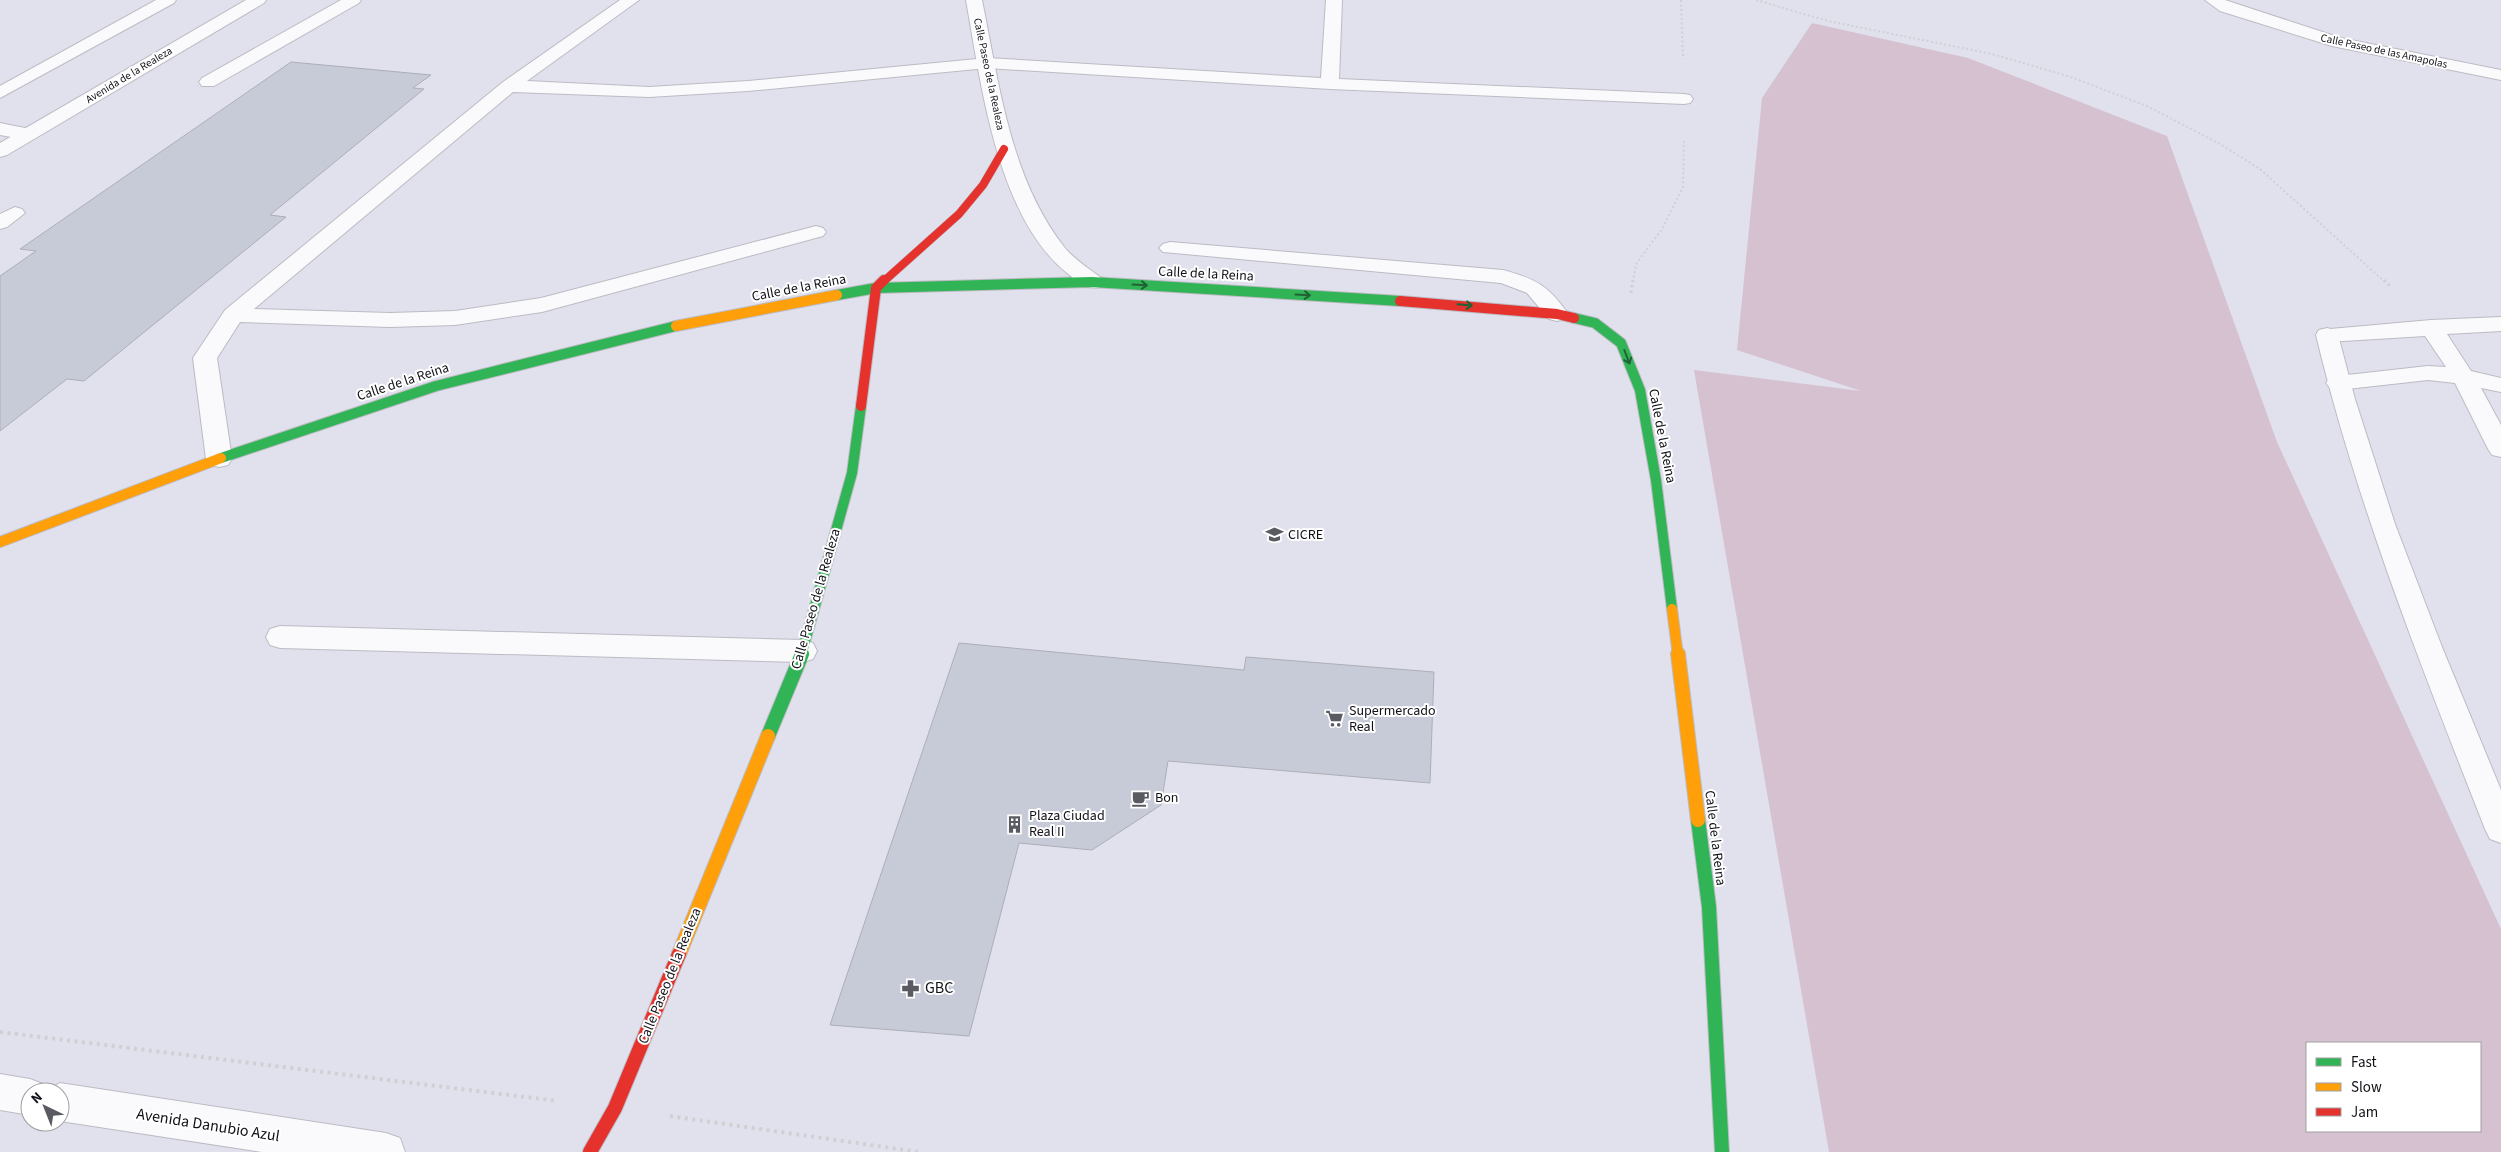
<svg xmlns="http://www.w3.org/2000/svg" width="2501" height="1152" viewBox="0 0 2501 1152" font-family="'Source Sans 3',sans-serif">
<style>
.green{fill:#d6c1d0;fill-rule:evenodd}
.building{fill:#c7cbd7;stroke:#acaeb7}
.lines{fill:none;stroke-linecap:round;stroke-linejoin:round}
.lane-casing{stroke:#bcbbc4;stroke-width:2}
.street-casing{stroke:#bcbbc4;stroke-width:2}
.fast-far1-casing{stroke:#bcbbc4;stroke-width:12}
.fast-casing{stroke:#bcbbc4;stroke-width:16}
.slow-far1-casing{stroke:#bcbbc4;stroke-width:12}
.slow-casing{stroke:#bcbbc4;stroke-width:16}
.jam-far2-casing{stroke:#bcbbc4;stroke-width:9}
.jam-far1-casing{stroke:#bcbbc4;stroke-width:12}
.jam-casing{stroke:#bcbbc4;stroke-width:16}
.path-far2{stroke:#d0d0d4;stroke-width:2;stroke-dasharray:2 2.5;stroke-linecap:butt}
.path-far1{stroke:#d0d0d4;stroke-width:3;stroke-dasharray:2.5 3;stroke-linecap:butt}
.path{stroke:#d0d0d4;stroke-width:4;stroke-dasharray:3 4.5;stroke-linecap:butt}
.lane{fill:#fafafc;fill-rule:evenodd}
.street{fill:#fafafc;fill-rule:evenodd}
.fast-far1{stroke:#30b455;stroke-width:10}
.fast{stroke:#30b455;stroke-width:14}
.slow-far1{stroke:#ff9f0a;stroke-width:10}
.slow{stroke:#ff9f0a;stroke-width:14}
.jam-far2{stroke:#e5322d;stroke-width:8}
.jam-far1{stroke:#e5322d;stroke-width:10}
.jam{stroke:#e5322d;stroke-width:14}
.oneway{stroke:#206236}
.labels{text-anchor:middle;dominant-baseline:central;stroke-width:4;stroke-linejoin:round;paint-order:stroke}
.far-street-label{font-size:11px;fill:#111118;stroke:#fff}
.street-label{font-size:14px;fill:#111118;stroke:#fff}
.poi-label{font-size:14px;fill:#111118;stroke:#fff;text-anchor:start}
.near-poi-label{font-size:16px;fill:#111118;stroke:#fff;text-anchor:start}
.near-street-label{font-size:16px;fill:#111118;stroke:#fff}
</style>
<rect width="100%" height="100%" fill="#e1e1ed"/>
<!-- green -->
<path class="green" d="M1812 23 1968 58 2167 136 2277 442 2501 929V1152H1829L1694 370 1861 391 1737 350 1762 98ZM2307 1043H2480V1131H2307Z"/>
<!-- building -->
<g class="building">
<polygon points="291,62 431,75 413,88 424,89 270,215 286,217 84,381 67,379 0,431 0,276 36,251 20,249"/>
<polygon points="959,643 1244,670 1246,657 1434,672 1430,783 1168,761 1161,805 1092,850 1019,843 969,1036 830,1025"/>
</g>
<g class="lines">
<defs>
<g id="lane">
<polygon points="156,0 176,0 174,3 0,98 0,86"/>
<polygon points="341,0 361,0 359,3 214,86 202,86 199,82 202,78"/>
<polygon points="620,0 639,0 527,81 649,87 748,81 987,58 1321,78 1326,0 1342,0 1339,79 1684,94 1690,95 1693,99 1690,103 1684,104 1330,89 987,68 748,91 649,97 513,92 254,309 390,313 455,311 541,298 816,226 823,228 826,232 823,236 542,312 455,325 390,327 240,322 217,358 232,459 228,465 219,467 210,465 206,459 193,358 225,310 503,82"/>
<polygon points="0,123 35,130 37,134 35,138 28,140 0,135"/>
<polygon points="15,207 22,209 25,213 7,227 0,229 0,214"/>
<path d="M1170 242 1503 270C1536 279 1549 286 1568 314L1565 319 1557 321 1549 319 1527 293 1501 283 1163 252 1159 248 1163 244Z"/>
<polygon points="2501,317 2501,331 2447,334 2471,371 2501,378 2501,392 2481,388 2501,425 2501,457 2492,455 2488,449 2455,383 2428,380 2338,390 2330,388 2326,383 2330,378 2338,376 2428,366 2446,367 2425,336 2327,342 2319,340 2316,335 2319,330 2431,320"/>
</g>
<g id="street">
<polygon points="246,0 266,0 264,3 7,155 0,157 0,143"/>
<path d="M966 0H982C999 83 1010 179 1065 248 1075 260 1088 268 1100 277L1103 282 1100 287C1085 290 1078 282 1067 273 997 217 981 84 966 0Z"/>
<polygon points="2205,0 2225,0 2341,38 2501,70 2501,80 2332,46 2220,11"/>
<path d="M2327 328 2335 330 2338 335 2355 399 2395 524 2442 647 2501 790V843L2490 839 2485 829C2421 666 2357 505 2316 335L2319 330Z"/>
<polygon points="280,626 803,640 813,643 817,651 813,659 803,662 280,648 270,645 266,637 270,629"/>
<polygon points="0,1074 30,1079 43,1084 46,1091 60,1083 386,1133 400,1138 405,1152 262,1152 60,1121 60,1092 30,1092 30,1115 0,1110"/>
</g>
<g id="fast-far1">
<polyline points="837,295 876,288 1092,282 1400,301"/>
<polyline points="1574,318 1595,323 1621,343 1640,390 1656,480 1672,609"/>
<polyline points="221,458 436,386 676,326"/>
<polyline points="801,656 852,473 861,406"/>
</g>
<g id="fast">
<polyline points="768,736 802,654"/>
<polyline points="1698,820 1709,907 1722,1152"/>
</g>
<g id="slow-far1">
<polyline points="676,326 837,295"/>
<polyline points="0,542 221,458"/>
<polyline points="1672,609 1678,656"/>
</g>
<g id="slow">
<polyline points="1678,654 1698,820"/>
<polyline points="679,954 768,736"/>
</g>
<polyline id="jam-far2" points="883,282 959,214 983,185 1004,149"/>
<g id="jam-far1">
<polyline points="1400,301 1557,314 1574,318"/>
<polyline points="861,406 876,288 884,280"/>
</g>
<polyline id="jam" points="590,1152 615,1108 679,954"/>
</defs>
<!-- lane casing -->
<use href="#lane" class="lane-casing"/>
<!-- street casing -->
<use href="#street" class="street-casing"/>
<!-- fast-far1 casing -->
<use href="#fast-far1" class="fast-far1-casing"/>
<!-- fast casing -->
<use href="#fast" class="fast-casing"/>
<!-- slow-far1 casing -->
<use href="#slow-far1" class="slow-far1-casing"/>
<!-- slow casing -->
<use href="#slow" class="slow-casing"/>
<!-- jam-far2 casing -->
<use href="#jam-far2" class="jam-far2-casing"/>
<!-- jam-far1 casing -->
<use href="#jam-far1" class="jam-far1-casing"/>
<!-- jam casing -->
<use href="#jam" class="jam-casing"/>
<!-- path-far2 -->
<g class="path-far2">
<polyline points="1681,0 1683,59"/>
<polyline points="1756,0 1828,21 1992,54 2071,77 2147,106 2220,144 2260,169 2385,282"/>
<polyline points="1633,282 1636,264 1662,229 1683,187 1684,140"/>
</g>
<!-- path-far1 -->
<g class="path-far1">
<polyline points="2384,280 2391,287"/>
<polyline points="1631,293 1633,280"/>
</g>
<!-- path -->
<g class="path">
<polyline points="0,1032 558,1101"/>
<polyline points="670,1116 919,1152"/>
</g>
<!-- lane -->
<use href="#lane" class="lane"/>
<!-- street -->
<use href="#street" class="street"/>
<!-- fast-far1 -->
<use href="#fast-far1" class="fast-far1"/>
<!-- fast -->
<use href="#fast" class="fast"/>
<!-- slow-far1 -->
<use href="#slow-far1" class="slow-far1"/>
<!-- slow -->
<use href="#slow" class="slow"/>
<!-- jam-far2 -->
<use href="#jam-far2" class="jam-far2"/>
<!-- jam-far1 -->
<use href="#jam-far1" class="jam-far1"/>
<!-- jam -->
<use href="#jam" class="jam"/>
</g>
<!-- one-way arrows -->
<defs><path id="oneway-shaft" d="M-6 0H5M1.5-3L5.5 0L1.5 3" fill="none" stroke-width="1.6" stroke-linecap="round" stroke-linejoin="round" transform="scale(1.25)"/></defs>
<g class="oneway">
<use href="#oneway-shaft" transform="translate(1140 285) rotate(3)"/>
<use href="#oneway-shaft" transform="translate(1303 295) rotate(3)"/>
<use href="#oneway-shaft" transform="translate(1465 305) rotate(5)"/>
<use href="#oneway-shaft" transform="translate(1627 357) rotate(69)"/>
</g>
<!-- icons -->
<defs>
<symbol id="school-bare" viewBox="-9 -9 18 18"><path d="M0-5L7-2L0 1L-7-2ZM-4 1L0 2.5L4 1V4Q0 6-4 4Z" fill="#5a5a63" stroke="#fff" stroke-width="2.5" paint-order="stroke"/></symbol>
<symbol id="supermarket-bare" viewBox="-9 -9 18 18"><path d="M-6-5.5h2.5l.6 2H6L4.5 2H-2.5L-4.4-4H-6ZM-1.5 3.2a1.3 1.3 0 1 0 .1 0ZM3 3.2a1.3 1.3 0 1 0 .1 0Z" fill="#5a5a63" stroke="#fff" stroke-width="2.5" paint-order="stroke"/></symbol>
<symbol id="cafe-bare" viewBox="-9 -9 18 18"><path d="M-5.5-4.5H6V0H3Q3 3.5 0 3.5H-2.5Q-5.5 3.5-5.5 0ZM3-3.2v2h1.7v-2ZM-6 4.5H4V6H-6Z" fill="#5a5a63" stroke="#fff" stroke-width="2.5" paint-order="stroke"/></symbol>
<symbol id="building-bare" viewBox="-9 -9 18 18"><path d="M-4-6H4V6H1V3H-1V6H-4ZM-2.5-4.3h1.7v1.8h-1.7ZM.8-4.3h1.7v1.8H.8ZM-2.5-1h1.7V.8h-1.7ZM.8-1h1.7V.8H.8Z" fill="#5a5a63" stroke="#fff" stroke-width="2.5" paint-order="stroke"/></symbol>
<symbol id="pharmacy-bare" viewBox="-9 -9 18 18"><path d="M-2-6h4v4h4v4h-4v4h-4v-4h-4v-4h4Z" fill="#5a5a63" stroke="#fff" stroke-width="2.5" paint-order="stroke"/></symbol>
</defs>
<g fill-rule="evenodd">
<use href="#school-bare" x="1262" y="522" width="25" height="25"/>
<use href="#supermarket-bare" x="1322" y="706" width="25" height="25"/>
<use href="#cafe-bare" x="1128" y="786" width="25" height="25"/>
<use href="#building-bare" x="1002" y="812" width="25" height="25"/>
<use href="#pharmacy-bare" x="898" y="976" width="25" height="25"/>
</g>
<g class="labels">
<!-- far-street labels -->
<g class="far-street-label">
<text transform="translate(2384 51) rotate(12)">Calle Paseo de las Amapolas</text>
<text transform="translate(989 74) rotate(78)">Calle Paseo de la Realeza</text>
<text transform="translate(129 75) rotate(-31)">Avenida de la Realeza</text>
</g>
<!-- street labels -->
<g class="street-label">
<text transform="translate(1206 274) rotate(3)">Calle de la Reina</text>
<text transform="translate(799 288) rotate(-11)">Calle de la Reina</text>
<text transform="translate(403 382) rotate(-18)">Calle de la Reina</text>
<text transform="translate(1662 436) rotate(79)">Calle de la Reina</text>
<text transform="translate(816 599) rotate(-74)">Calle Paseo de la Realeza</text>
<text transform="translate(1715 838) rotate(83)">Calle de la Reina</text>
<text transform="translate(670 976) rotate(-68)">Calle Paseo de la Realeza</text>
</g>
<!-- poi labels -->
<g class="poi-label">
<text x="1288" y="535">CICRE</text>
<text x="1349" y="711">Supermercado<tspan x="1349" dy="16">Real</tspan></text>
<text x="1155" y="798">Bon</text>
<text x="1029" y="816">Plaza Ciudad<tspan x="1029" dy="16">Real II</tspan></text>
</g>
<!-- near-poi labels -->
<g class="near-poi-label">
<text x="925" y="988">GBC</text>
</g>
<!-- near-street labels -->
<g class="near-street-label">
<text transform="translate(208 1125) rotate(9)">Avenida Danubio Azul</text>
</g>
</g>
<!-- legend -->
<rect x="2306" y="1042" width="175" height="90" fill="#ffffff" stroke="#a0a0a3"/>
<rect x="2316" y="1058" width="25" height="8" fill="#30b455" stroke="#a0a0a3"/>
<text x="2351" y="1067" font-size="15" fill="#111118">Fast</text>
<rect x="2316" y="1083" width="25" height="8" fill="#ff9f0a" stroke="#a0a0a3"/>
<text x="2351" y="1092" font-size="15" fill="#111118">Slow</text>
<rect x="2316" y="1108" width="25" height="8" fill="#e5322d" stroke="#a0a0a3"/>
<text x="2351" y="1117" font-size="15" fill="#111118">Jam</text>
<!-- north arrow -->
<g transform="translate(45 1107) rotate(317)"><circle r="24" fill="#ffffff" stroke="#a0a0a3"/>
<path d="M0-4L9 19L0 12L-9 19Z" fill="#5a5a63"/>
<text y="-8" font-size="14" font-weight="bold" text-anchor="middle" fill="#111118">N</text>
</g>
</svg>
